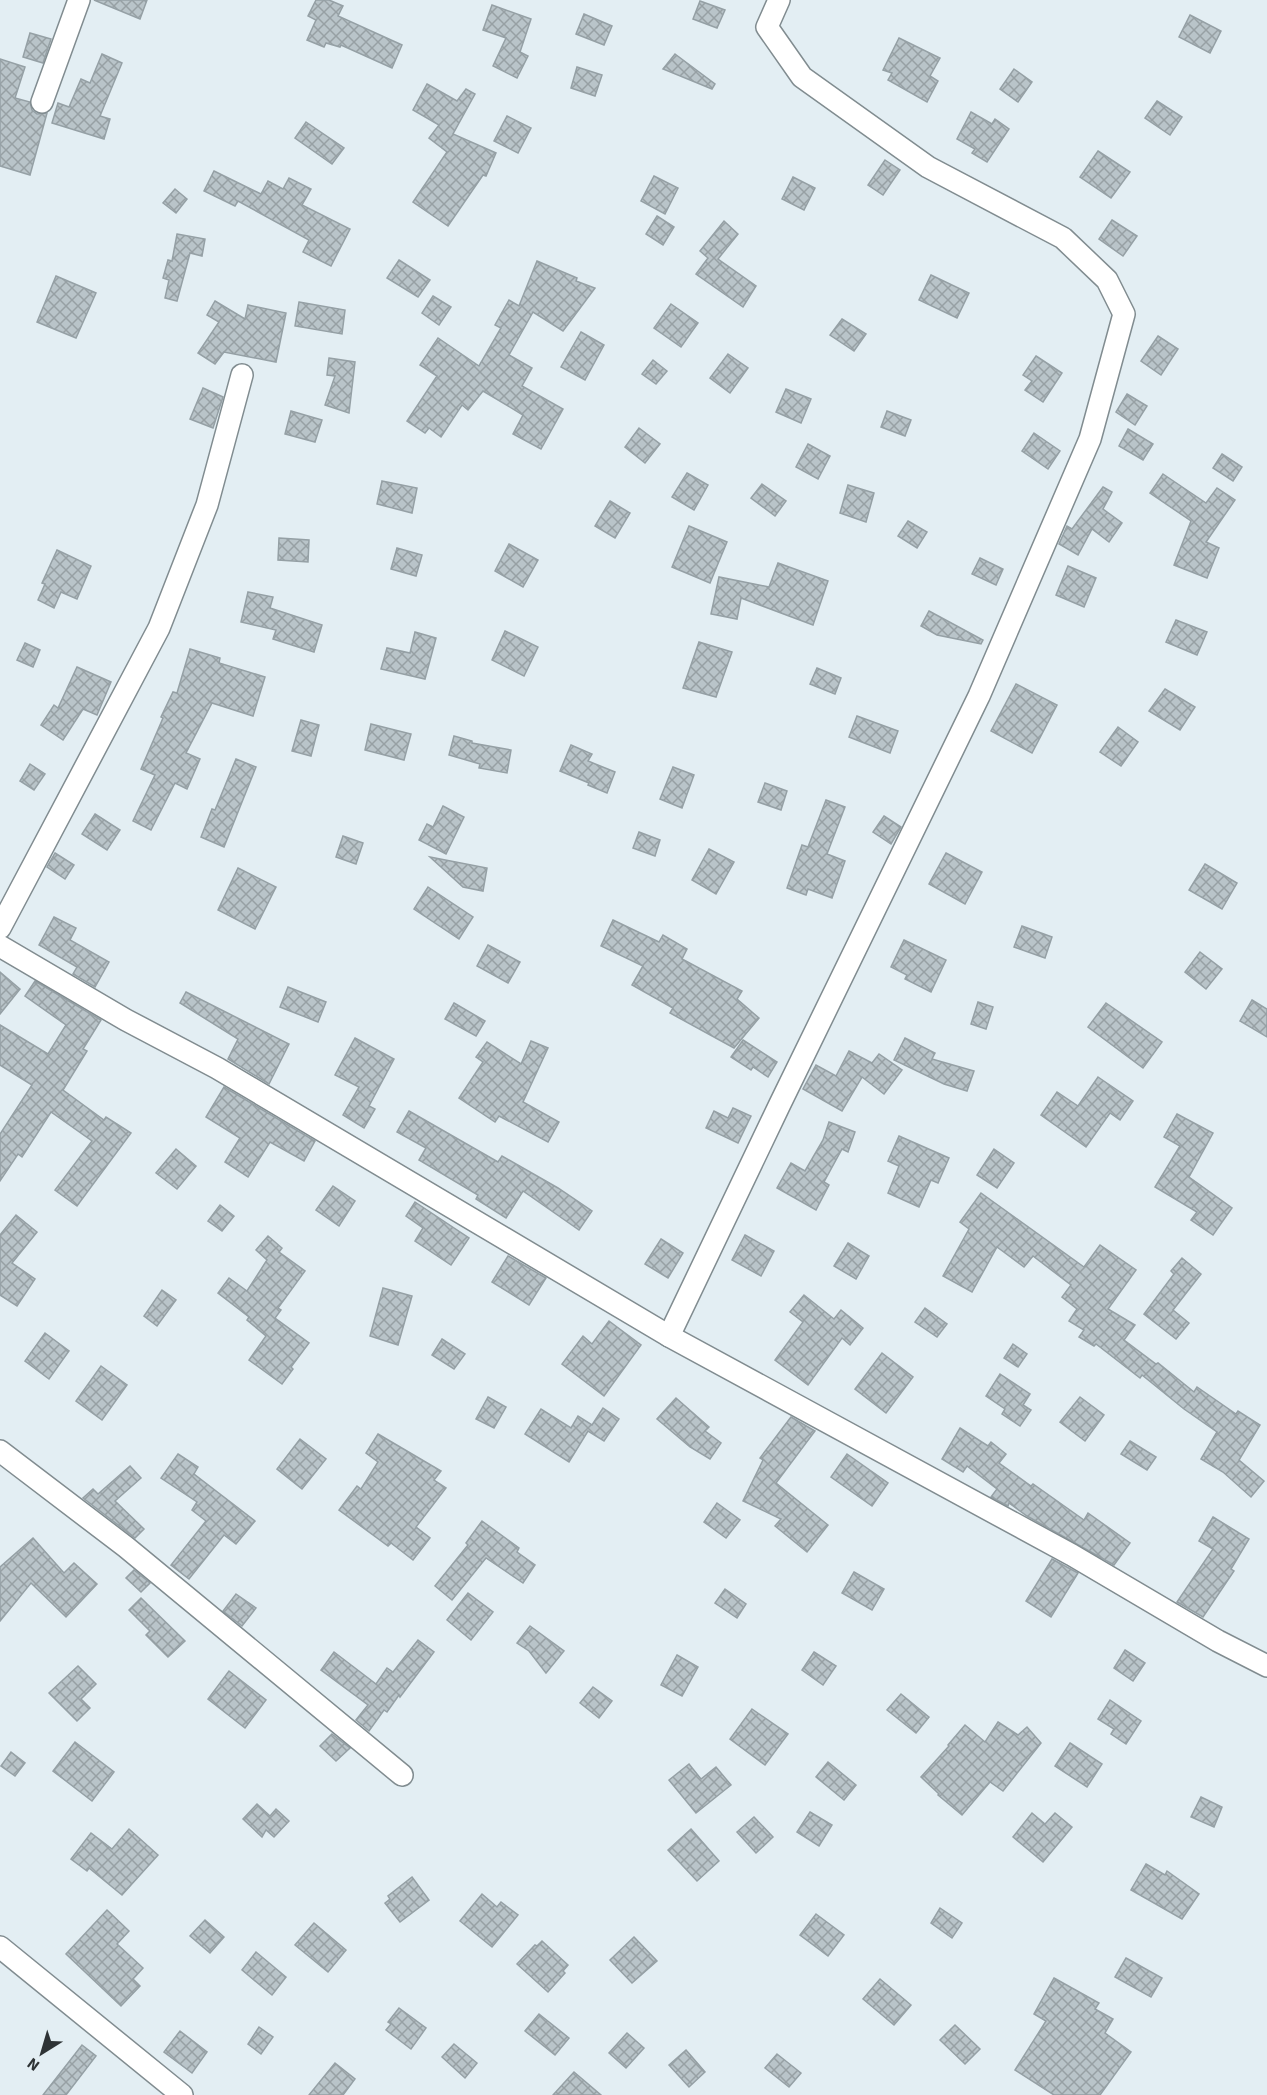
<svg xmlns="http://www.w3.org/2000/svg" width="1267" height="2095" viewBox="0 0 1267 2095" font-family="'Source Sans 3',sans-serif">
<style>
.building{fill:url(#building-cross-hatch);stroke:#95a0a5;stroke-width:1.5}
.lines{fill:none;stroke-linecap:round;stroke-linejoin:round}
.street-casing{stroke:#818c90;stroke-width:24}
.street{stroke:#fff;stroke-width:21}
</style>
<defs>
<pattern id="building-cross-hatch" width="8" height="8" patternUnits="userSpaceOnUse" patternTransform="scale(1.5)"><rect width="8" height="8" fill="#b9c4c9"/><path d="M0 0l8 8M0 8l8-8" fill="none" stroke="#97a0a4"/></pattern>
</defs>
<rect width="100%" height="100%" fill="#e3eef3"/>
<!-- building -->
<g class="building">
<polygon points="94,0 147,0 140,19"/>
<polygon points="316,0 329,0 343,6 338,16 402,45 392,68 341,45 340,47 326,43 324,47 307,40 316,20 308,16"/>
<polygon points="700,1 725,10 717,28 693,19"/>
<polygon points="492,5 531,19 520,52 528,56 517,78 493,66 506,38 483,30"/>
<polygon points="584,14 612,26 604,45 576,34"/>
<polygon points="1190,15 1221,31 1210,53 1179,37"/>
<polygon points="30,33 51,39 43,63 23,57"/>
<polygon points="899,38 940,58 930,76 938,81 927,102 888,80 892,73 883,70"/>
<polygon points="102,54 122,63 100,116 110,119 104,139 52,123 58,103 69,107 81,79 90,83"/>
<polygon points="675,54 715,84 712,89 663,69"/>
<polygon points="0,59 25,67 15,98 30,102 32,110 37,114 47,113 30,175 0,166"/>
<polygon points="577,67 602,75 595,96 571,88"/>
<polygon points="1014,69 1032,82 1018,102 1000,89"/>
<polygon points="427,84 457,101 466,89 475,94 453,134 496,153 486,176 483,175 448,226 413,202 447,152 429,138 439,125 413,110"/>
<polygon points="1157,101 1182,117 1170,135 1145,118"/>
<polygon points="971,112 992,124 995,119 1009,129 987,162 972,153 975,149 957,139"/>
<polygon points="507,116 531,128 518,153 494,141"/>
<polygon points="306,122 344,148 332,164 295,138"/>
<polygon points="1098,151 1130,172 1111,198 1080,177"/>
<polygon points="885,160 900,170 883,195 868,185"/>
<polygon points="214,171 261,194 268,181 283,189 289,178 311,189 302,205 350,229 331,266 303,252 309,240 238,201 235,206 204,191"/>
<polygon points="654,176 678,188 665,214 641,201"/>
<polygon points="793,177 815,188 804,210 782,199"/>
<polygon points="175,189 187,199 176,213 163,203"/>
<polygon points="657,216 674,227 663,245 646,234"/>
<polygon points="1112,220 1137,236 1123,256 1099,239"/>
<polygon points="724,221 738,234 718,259 756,286 743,307 696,274 708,258 700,251"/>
<polygon points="177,234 205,239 202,256 190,253 177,301 165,298 169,280 163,278 168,260 172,261"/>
<polygon points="399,260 430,280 418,297 387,278"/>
<polygon points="537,261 577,278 576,281 595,288 563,331 533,312 509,355 532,368 522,386 563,409 541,449 513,434 523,415 483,391 468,410 462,405 441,437 429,428 425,433 407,421 437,376 420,365 438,338 479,366 501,328 495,325 509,300 519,306"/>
<polygon points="931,275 969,293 957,318 919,300"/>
<polygon points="56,276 96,293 76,338 37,322"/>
<polygon points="433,296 451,307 439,325 422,313"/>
<polygon points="215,301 245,319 248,305 286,313 276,362 224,352 215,364 198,353 219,322 207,315"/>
<polygon points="299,302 345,310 342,334 295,326"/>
<polygon points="671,304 698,323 681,347 654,328"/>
<polygon points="842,319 866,334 854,351 830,335"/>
<polygon points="581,332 604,345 585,380 561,367"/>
<polygon points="1158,336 1178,349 1161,375 1141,361"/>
<polygon points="728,354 748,368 730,393 710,378"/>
<polygon points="1036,356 1062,373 1043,402 1025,390 1032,381 1023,375"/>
<polygon points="329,358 355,362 349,413 325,405 335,376 327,375"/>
<polygon points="653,360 667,371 656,384 642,374"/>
<polygon points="203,388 223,397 213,428 190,419"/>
<polygon points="786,389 811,399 801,423 776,412"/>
<polygon points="1127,394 1147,406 1135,425 1116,412"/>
<polygon points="291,411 322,420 315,442 285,434"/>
<polygon points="887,411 911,420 905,436 881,427"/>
<polygon points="639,428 660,444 645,463 625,447"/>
<polygon points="1128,429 1153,444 1143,460 1119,446"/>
<polygon points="1034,433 1060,451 1048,469 1022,451"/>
<polygon points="808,444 830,456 818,479 796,467"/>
<polygon points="1222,454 1242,467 1233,481 1213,468"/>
<polygon points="687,473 708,485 694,510 672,497"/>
<polygon points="1163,474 1206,503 1217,488 1235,500 1206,542 1219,548 1207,578 1174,565 1191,521 1150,493"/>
<polygon points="382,481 417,488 412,513 377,504"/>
<polygon points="762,484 786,501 775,516 751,498"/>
<polygon points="848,485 874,493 866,522 840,513"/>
<polygon points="1103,487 1112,492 1103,509 1122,523 1109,542 1092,529 1078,555 1059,544 1067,526 1072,529"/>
<polygon points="610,501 630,513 615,538 595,526"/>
<polygon points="908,521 927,532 917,548 898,536"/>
<polygon points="689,526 727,542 710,583 672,567"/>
<polygon points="279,538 309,540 308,562 278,560"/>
<polygon points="509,544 538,560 523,587 495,571"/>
<polygon points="397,548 422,555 416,576 391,569"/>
<polygon points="57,550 91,566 77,599 61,592 54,608 38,600 45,584 42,583"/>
<polygon points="980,558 1003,569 996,585 972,574"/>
<polygon points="778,563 828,581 813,625 741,598 737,619 711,614 719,577 769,587"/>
<polygon points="1068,566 1096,578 1084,607 1056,595"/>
<polygon points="248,592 273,597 270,608 322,625 314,652 273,639 276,630 241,622"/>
<polygon points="929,611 983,640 981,644 937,635 921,626"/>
<polygon points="1176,620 1207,632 1197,655 1166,642"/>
<polygon points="505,631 538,647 524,676 492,660"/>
<polygon points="415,632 436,638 425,679 381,669 387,648 410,653"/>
<polygon points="699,642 732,652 716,697 683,688"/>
<polygon points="25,643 40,650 33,667 17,660"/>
<polygon points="190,649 220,658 219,663 265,677 253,716 212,703 186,753 200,759 187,789 175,783 151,830 133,821 155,775 141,769 163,718 161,717 173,692 177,693"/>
<polygon points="77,667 111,682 97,715 83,709 63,740 41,725 54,705 58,708"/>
<polygon points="817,668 841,678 835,694 810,684"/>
<polygon points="1016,684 1057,705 1032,753 991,731"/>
<polygon points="1165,689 1195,707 1180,730 1149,711"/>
<polygon points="857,716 898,731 890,753 849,737"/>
<polygon points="301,720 319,725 311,756 292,751"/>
<polygon points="371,724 411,734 404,760 365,750"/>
<polygon points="1118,727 1138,742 1121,766 1100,752"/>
<polygon points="454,736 472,741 472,743 511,750 507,773 479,768 480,764 449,755"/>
<polygon points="571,745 592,754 588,761 615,772 607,793 588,785 589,783 560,771"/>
<polygon points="236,759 256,767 224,847 201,837 212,809 215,810"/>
<polygon points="30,764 45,774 34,790 20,781"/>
<polygon points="673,767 694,775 682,808 660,799"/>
<polygon points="765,783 787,791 781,810 758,802"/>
<polygon points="826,800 845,807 827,854 845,861 832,898 808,889 806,895 787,888 802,845 808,847"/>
<polygon points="443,806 464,817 446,854 419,840 427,824 433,827"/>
<polygon points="95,814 120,830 107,850 82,834"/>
<polygon points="884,816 901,827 891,844 873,832"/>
<polygon points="639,832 660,840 655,856 633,848"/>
<polygon points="343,836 363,843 356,864 336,857"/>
<polygon points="709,849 734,862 716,894 692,880"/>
<polygon points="55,853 74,865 65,879 47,867"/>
<polygon points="946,853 982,872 965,904 929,884"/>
<polygon points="430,857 487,868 483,891 463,887"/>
<polygon points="1205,864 1237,883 1222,909 1189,890"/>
<polygon points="238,868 276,887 255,929 218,910"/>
<polygon points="428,887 473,917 459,939 414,909"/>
<polygon points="54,917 76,928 70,940 109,962 95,987 73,974 77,967 39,945"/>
<polygon points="613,920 659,942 663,935 687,949 682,959 742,991 737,999 759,1018 734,1048 670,1013 673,1008 632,985 643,966 601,946"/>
<polygon points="1022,926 1052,937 1045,958 1014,947"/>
<polygon points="904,940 946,960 931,992 905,979 907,975 891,967"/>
<polygon points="488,945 520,962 508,983 477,966"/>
<polygon points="1200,952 1222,969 1206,989 1185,972"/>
<polygon points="0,972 20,989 0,1014"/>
<polygon points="35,981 101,1020 83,1049 87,1051 63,1090 104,1120 106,1117 131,1133 77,1206 55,1190 92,1141 51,1112 22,1157 18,1154 0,1181 0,1134 32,1085 0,1065 0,1025 48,1054 66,1025 25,996"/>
<polygon points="288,987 326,1002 318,1022 280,1007"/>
<polygon points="186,992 289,1044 269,1084 228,1059 238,1039 180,1003"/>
<polygon points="1252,1000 1267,1009 1267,1037 1240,1021"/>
<polygon points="978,1002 993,1007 986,1029 971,1024"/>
<polygon points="454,1003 485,1021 476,1036 445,1019"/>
<polygon points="1106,1003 1162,1042 1143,1068 1088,1027"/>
<polygon points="355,1038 394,1059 369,1106 375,1109 364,1128 343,1115 359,1087 335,1075"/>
<polygon points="905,1038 935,1053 932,1059 974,1071 967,1091 944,1084 894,1060"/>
<polygon points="743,1040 777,1062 768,1077 753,1067 751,1070 731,1057"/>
<polygon points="531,1041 548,1048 523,1102 559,1122 548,1142 499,1116 495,1122 459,1098 483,1062 476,1057 487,1042 521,1064"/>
<polygon points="849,1051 872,1063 879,1054 902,1070 884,1094 862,1077 842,1111 803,1089 816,1065 836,1076"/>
<polygon points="1098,1077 1133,1101 1120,1120 1110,1113 1086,1147 1041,1115 1057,1092 1078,1106"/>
<polygon points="224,1087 315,1141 304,1161 270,1142 248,1177 225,1162 240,1138 206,1117"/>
<polygon points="733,1108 751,1116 738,1143 706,1128 714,1111 728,1118"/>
<polygon points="409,1111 498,1162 502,1156 558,1188 592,1211 579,1230 523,1191 506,1218 476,1199 478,1195 419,1160 426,1148 397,1132"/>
<polygon points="1177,1114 1213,1133 1189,1177 1232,1208 1213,1235 1191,1220 1197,1212 1155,1187 1180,1146 1164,1137"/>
<polygon points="829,1122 855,1132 848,1152 842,1149 824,1182 829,1185 816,1210 777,1188 791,1163 805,1171 823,1140"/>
<polygon points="899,1136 949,1158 938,1183 931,1180 919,1207 888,1193 899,1166 888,1161"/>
<polygon points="176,1149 196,1166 177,1189 156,1173"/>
<polygon points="994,1149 1014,1163 997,1188 977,1175"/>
<polygon points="333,1186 355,1201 339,1226 316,1210"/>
<polygon points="981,1193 1084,1267 1100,1245 1136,1270 1108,1309 1135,1325 1124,1340 1156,1364 1158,1363 1194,1392 1197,1387 1236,1414 1238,1411 1260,1425 1239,1460 1264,1481 1251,1497 1223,1472 1201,1459 1217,1432 1184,1409 1142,1375 1140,1378 1096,1344 1094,1346 1079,1337 1084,1330 1069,1321 1077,1309 1062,1297 1071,1285 1033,1256 1024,1267 997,1247 972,1292 943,1276 969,1229 960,1222"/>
<polygon points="415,1202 469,1238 451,1265 415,1241 423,1228 406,1216"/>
<polygon points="220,1205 234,1216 222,1231 208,1221"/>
<polygon points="16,1215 37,1232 12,1263 35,1279 17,1306 0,1295 0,1235"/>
<polygon points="745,1235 774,1251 761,1276 732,1260"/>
<polygon points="268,1236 282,1248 279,1252 305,1271 278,1308 281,1310 275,1318 309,1343 291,1367 293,1369 282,1384 249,1360 266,1336 247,1320 249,1317 218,1293 229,1278 247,1291 267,1260 256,1250"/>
<polygon points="661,1239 683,1253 668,1278 645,1264"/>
<polygon points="848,1243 869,1256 856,1279 834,1266"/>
<polygon points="508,1256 546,1278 529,1305 492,1282"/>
<polygon points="1182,1258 1201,1274 1173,1310 1189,1323 1176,1339 1144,1314 1174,1274 1171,1271"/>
<polygon points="383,1288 412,1296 398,1345 370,1336"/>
<polygon points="162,1290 176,1300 157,1326 144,1316"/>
<polygon points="804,1295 834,1319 841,1310 863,1328 850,1345 842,1338 808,1385 775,1360 803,1322 790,1312"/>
<polygon points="925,1308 947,1324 937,1337 915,1322"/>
<polygon points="609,1321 641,1345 604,1396 562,1364 583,1336 592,1344"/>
<polygon points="45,1333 69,1351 49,1379 25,1361"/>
<polygon points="442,1339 465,1354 454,1369 432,1355"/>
<polygon points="1013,1344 1027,1354 1018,1367 1004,1358"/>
<polygon points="882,1353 913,1377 886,1413 855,1389"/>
<polygon points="101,1366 127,1385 102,1420 76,1401"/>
<polygon points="1000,1374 1030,1394 1023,1405 1031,1410 1020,1426 1002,1414 1005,1409 986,1396"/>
<polygon points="488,1397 506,1407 494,1428 476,1419"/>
<polygon points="1080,1397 1104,1415 1085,1441 1060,1422"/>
<polygon points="676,1398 709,1427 705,1431 721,1443 710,1459 690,1447 657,1419"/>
<polygon points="603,1408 619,1419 604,1441 588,1431 569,1462 525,1434 541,1409 571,1428 578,1416 592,1425"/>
<polygon points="791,1417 815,1431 776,1483 828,1525 807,1552 775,1526 781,1519 743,1501 763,1460 760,1458"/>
<polygon points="960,1428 988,1446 991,1442 1006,1454 999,1463 1031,1486 1033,1484 1084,1520 1088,1513 1130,1543 1114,1565 1027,1516 1009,1503 1008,1506 991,1497 997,1489 967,1466 963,1472 942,1459"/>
<polygon points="378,1434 441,1471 434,1480 446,1488 416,1527 430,1538 413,1560 391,1543 388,1546 339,1510 357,1486 361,1489 378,1462 366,1453"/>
<polygon points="300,1439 326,1459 302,1489 277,1469"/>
<polygon points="1130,1441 1156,1457 1147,1470 1121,1454"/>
<polygon points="178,1454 198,1467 194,1474 255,1521 236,1544 224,1535 189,1579 171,1565 206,1521 192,1510 197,1502 161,1478"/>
<polygon points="847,1454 888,1483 872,1506 831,1477"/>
<polygon points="130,1466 141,1478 115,1501 144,1529 135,1538 83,1498 93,1489 98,1494"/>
<polygon points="717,1503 740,1520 726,1538 704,1522"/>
<polygon points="1213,1517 1249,1539 1231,1569 1234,1571 1203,1617 1177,1602 1213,1549 1199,1541"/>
<polygon points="482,1521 519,1548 517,1552 535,1565 523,1583 486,1558 452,1600 435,1586 468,1545 466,1543"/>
<polygon points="33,1538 64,1573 74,1563 97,1584 66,1617 31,1583 0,1621 0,1567"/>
<polygon points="1052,1559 1078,1573 1051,1617 1026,1601"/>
<polygon points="134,1570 150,1583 141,1592 126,1578"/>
<polygon points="854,1572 884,1589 872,1610 842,1593"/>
<polygon points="725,1589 746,1604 737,1618 715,1603"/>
<polygon points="468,1593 493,1612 471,1640 447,1620"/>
<polygon points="236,1594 256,1608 242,1626 223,1611"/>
<polygon points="141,1598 185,1641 168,1657 146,1635 150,1631 129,1610"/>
<polygon points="530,1626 564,1651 546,1673 529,1651 517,1643"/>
<polygon points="418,1640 434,1652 400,1697 399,1695 387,1712 384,1710 369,1731 356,1720 368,1705 321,1670 334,1652 376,1684 387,1668 393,1672"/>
<polygon points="1125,1650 1145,1663 1133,1681 1114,1668"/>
<polygon points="814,1652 836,1666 823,1685 802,1670"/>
<polygon points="677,1655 698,1667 682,1696 661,1685"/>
<polygon points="78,1666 96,1684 81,1699 90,1708 77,1721 49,1693"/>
<polygon points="229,1671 266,1700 245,1728 208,1699"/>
<polygon points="593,1687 612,1701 599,1718 580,1703"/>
<polygon points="901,1694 929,1717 916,1733 887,1710"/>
<polygon points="1110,1700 1141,1721 1126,1744 1111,1734 1114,1729 1098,1719"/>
<polygon points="752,1709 788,1734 765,1765 730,1739"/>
<polygon points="998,1722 1018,1735 1027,1727 1041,1743 1003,1791 990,1782 962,1815 938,1795 939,1794 921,1777 949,1746 948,1745 965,1725 985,1742"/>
<polygon points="332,1734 350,1748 336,1761 320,1746"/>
<polygon points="75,1742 114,1772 92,1801 53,1771"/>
<polygon points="1070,1743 1102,1764 1087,1787 1055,1766"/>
<polygon points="11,1752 25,1763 15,1776 1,1766"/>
<polygon points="828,1762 856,1785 844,1800 816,1777"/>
<polygon points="689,1764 701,1779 716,1767 731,1785 696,1813 669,1780"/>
<polygon points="1201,1797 1222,1807 1214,1827 1191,1817"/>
<polygon points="257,1804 270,1816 276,1809 289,1821 274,1837 266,1830 262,1837 243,1819"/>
<polygon points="810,1812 832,1825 819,1846 797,1832"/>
<polygon points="1032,1813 1045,1824 1055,1813 1072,1827 1043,1862 1013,1837"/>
<polygon points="754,1817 773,1837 756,1853 737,1832"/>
<polygon points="129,1829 158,1855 122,1895 89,1868 87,1871 71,1859 91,1833 112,1849"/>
<polygon points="691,1829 719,1861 697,1881 668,1850"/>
<polygon points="1146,1864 1165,1875 1167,1871 1199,1894 1182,1919 1131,1890"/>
<polygon points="412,1877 429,1900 400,1922 385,1903 390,1899 388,1896"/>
<polygon points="482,1894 497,1907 501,1902 518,1915 492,1947 460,1921"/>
<polygon points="940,1908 962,1923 952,1938 931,1923"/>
<polygon points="107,1910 129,1931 117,1944 143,1968 133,1979 140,1986 121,2006 66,1954"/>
<polygon points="816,1914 844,1935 828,1956 800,1935"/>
<polygon points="205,1920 224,1937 210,1953 190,1936"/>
<polygon points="314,1923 346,1950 328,1972 295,1945"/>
<polygon points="634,1937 657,1961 632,1983 610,1960"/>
<polygon points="542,1941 568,1965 563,1971 565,1973 548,1992 517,1964 535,1945 537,1946"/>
<polygon points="256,1952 286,1977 272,1995 242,1970"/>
<polygon points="1126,1958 1162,1978 1151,1997 1115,1977"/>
<polygon points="1054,1978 1099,2003 1095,2009 1113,2019 1105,2033 1131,2052 1100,2095 1054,2095 1015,2070 1046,2021 1034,2014"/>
<polygon points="880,1979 911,2005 894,2025 863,1999"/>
<polygon points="399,2008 426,2028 411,2049 386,2030 391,2024 388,2022"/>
<polygon points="539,2014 569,2038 555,2055 525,2031"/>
<polygon points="955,2025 980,2049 965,2064 940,2040"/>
<polygon points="259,2027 273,2037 261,2054 248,2044"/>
<polygon points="180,2031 207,2052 192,2073 164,2052"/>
<polygon points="627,2033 644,2048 626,2068 609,2053"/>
<polygon points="454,2044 477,2063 465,2078 442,2057"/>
<polygon points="82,2045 96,2056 66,2095 43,2095"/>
<polygon points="686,2050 705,2072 689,2087 669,2065"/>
<polygon points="777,2054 801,2073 789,2087 765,2068"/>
<polygon points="335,2063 355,2079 343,2095 309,2095"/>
<polygon points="574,2072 601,2095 553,2095"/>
</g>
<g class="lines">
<defs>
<g id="street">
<polyline points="42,102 79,0"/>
<polyline points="0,928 159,628 207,505 242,375"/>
<polyline points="0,946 126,1020 217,1068 669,1336 1072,1555 1218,1641 1267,1666"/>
<polyline points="669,1336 779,1106 979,696 1090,439 1124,314 1107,280 1063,238 928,167 802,77 767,27 779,0"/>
<polyline points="0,1451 126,1547 402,1775"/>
<polyline points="0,1947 182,2095"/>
</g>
</defs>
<!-- street casing -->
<use href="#street" class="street-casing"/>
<!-- street -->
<use href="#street" class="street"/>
</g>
<!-- north arrow -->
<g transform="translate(42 2053) rotate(217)" stroke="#e3eef3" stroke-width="4.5" paint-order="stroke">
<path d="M0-4.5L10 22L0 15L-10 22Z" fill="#2e3335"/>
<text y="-9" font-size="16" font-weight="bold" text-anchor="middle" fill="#2e3335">N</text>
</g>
</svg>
